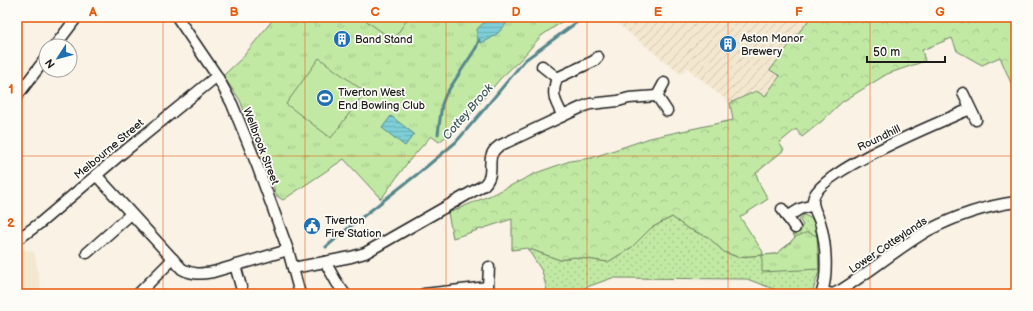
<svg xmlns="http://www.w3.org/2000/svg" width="1033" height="311" viewBox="0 0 1033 311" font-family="'Balsamiq Sans',sans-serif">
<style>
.built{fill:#f4e7cf}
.industrial{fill:url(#industrial-furrows)}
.grass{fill:url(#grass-dots);stroke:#6e8260}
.forest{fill:url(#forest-crowns);stroke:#6e8260}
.park{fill:url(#park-tufts);stroke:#6e8260}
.pitch{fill:#c1e9a4;stroke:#6e8260}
.water{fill:url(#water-rules);stroke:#56878c}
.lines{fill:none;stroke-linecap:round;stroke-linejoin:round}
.stream{stroke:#56878c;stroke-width:3}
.street-casing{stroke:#1c1c1c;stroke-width:13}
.street{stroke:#fdfcf7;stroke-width:10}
.grid{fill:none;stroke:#e8590c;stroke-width:1;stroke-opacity:0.55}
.labels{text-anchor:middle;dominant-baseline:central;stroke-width:3.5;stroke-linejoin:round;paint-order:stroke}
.poi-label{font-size:11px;fill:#1c1c1c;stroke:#fdfcf7;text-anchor:start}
.street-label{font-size:11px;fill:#1c1c1c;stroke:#fdfcf7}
.water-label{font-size:12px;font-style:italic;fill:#3e5a5d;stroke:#fdfcf7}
.neatline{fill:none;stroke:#e8590c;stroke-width:1.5}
.grid-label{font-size:13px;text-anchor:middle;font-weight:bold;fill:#e8590c}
</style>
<defs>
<pattern id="industrial-furrows" width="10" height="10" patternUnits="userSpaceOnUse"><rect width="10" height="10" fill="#f4e7cf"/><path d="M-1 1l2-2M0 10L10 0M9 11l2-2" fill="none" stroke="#d1c6b1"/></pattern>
<pattern id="grass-dots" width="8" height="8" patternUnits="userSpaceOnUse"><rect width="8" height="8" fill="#c1e9a4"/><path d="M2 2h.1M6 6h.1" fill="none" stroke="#a5c78d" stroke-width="1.8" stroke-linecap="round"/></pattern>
<pattern id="forest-crowns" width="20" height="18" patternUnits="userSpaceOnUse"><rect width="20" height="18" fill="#c1e9a4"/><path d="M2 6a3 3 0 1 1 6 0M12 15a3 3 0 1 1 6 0" fill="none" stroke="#a5c78d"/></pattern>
<pattern id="park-tufts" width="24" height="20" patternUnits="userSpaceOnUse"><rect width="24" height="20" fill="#c1e9a4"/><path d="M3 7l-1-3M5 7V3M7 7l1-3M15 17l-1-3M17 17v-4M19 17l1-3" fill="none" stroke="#a5c78d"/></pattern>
<pattern id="water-rules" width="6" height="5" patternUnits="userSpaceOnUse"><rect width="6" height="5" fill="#7dced6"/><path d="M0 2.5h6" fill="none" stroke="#6bb0b7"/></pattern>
</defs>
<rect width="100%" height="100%" fill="#f9f2e5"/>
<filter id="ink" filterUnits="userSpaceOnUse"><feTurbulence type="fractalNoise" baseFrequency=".025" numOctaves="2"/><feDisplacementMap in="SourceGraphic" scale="8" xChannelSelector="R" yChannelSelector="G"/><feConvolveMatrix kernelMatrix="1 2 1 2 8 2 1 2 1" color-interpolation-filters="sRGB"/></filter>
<g filter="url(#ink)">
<!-- built -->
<polygon class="built" points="17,248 34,252 41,289 45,294 17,294"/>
<!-- industrial -->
<polygon class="industrial" points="609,17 811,17 770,69 780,76 765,96 756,91 730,103 687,68 681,74"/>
<!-- grass -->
<polygon class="grass" points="804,215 813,219 816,228 819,271 812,294 787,294 747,279 612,278 584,288 584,294 548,294 542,271 527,248 560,260 574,257 608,262 632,247 651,228 672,217 687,228 708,237 724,252 737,257 776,254 789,244 795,237 792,234 803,225 799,219"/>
<!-- forest -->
<polygon class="forest" points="811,17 1016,17 1016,95 1000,57 982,65 957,51 952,38 922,50 925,61 887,74 842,102 822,121 802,137 796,129 779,143 784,150 756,173 759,183 768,199 740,217 763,252 762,255 738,257 724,252 708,237 687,228 672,217 651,228 632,247 608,262 574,257 560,260 527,248 512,250 512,219 453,238 448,213 496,193 536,173 570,161 591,158 650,138 733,120 730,103 756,91 765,96 780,76 770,70"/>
<!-- park -->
<g class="park">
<polygon points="275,17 569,17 541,36 522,58 500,79 463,123 439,142 431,136 408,162 381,199 344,159 283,200 277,196 240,100 223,76 242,58"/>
<polygon points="808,232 817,236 819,269 762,272 762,255 776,254 789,244 795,237"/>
</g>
<!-- pitch -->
<g class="pitch">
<polygon points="361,17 409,17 393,40"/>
<polygon points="319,58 365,92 331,138 286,104"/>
</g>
<!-- water -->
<g class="water">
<path d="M490 17 510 18C502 30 495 38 481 43L477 38V29Z"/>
<polygon points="391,116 414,134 405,146 382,128"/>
</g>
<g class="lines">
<!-- stream -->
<g class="stream">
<polyline points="438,134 442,104 446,94 476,48 479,40"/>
<polyline points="326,247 352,225 420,172 456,142 481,113 525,60 584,17"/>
</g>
<defs>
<g id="street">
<polyline points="177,17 217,76 232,104 257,165 288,250 300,294"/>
<polyline points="55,46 77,17"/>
<polyline points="542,66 557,78"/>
<polyline points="963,93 976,120"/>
<polyline points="17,96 46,58"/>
<polyline points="657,96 664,83"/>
<path d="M563 116C555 101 551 95 557 78L594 61 598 57"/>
<path d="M96 175 182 269C193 275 201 274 213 272L288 250"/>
<polyline points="782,209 795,228"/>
<polyline points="787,217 800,209 813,205"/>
<polyline points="17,239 21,237 40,223 120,155 217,76"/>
<polyline points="87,253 131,214"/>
<polyline points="325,262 337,283 345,294"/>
<polyline points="235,265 243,294"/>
<path d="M293 268 351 257 365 253 484 185C498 171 482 158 499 146L582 107 590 104 618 101 629 98 657 96 667 111"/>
<path d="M822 292C828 275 826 244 821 226 820 218 812 209 813 200 815 172 943 121 970 109"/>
<polyline points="138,294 173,259"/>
<polyline points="424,294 488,287 489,267"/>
<path d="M822 294V292L833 294 841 290C871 271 898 248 929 230 956 216 986 206 1016 202"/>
</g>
</defs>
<!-- street casing -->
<use href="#street" class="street-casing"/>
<!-- street -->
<use href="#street" class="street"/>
</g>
</g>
<!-- grid -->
<path class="grid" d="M163 17V294M305 17V294M446 17V294M587 17V294M728 17V294M870 17V294M17 156H1016"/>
<!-- icons -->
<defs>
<symbol id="building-disc" viewBox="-11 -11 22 22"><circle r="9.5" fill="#1f6fb2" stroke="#fdfcf7"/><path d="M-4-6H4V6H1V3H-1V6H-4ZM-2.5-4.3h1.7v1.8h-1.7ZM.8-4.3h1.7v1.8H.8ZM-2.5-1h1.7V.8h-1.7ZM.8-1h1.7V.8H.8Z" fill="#fff"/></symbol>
<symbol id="stadium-disc" viewBox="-11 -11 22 22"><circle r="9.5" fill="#1f6fb2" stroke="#fdfcf7"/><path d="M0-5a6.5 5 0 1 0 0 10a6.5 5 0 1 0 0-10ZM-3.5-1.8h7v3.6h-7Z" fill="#fff"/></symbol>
<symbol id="civic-disc" viewBox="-11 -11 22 22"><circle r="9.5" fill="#1f6fb2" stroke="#fdfcf7"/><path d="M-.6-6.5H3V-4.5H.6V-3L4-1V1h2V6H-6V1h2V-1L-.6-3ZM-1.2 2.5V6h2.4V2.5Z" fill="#fff"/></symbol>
</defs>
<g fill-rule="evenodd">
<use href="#building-disc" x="332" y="29" width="20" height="20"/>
<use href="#building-disc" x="718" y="34" width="20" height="20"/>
<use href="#stadium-disc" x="315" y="88" width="20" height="20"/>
<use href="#civic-disc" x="302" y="216" width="20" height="20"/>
</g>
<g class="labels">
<!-- poi labels -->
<g class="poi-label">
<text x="741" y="38">Aston Manor<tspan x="741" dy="13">Brewery</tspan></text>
<text x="355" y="39">Band Stand</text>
<text x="338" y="92">Tiverton West<tspan x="338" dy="13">End Bowling Club</tspan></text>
<text x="325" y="220">Tiverton<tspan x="325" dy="13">Fire Station</tspan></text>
</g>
<!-- street labels -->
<g class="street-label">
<text transform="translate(879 138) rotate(-26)">Roundhill</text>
<text transform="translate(261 146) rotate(69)">Wellbrook Street</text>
<text transform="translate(109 149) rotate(-40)">Melbourne Street</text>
<text transform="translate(888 245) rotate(-34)">Lower Cotteylands</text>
</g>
<!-- water labels -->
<g class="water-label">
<text transform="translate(468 112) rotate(-49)">Cottey Brook</text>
</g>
</g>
<!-- margin -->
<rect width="1033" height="311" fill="none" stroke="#fdfcf7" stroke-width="44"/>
<!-- north arrow -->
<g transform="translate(58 58) rotate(234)"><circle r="19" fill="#fdfcf7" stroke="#a3a29f"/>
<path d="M0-3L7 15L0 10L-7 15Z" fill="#1f6fb2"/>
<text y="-6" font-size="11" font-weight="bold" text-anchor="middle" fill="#1c1c1c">N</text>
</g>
<!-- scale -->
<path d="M867 56v6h78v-6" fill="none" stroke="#1c1c1c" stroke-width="2"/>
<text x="873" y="56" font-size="12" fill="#1c1c1c" stroke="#fdfcf7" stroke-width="3" paint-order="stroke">50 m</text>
<rect x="22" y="22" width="989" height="267" class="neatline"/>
<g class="grid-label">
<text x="93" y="16">A</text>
<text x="234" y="16">B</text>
<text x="375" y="16">C</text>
<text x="516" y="16">D</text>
<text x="658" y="16">E</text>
<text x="799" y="16">F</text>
<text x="940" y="16">G</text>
<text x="11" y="93">1</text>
<text x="11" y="227">2</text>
</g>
</svg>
